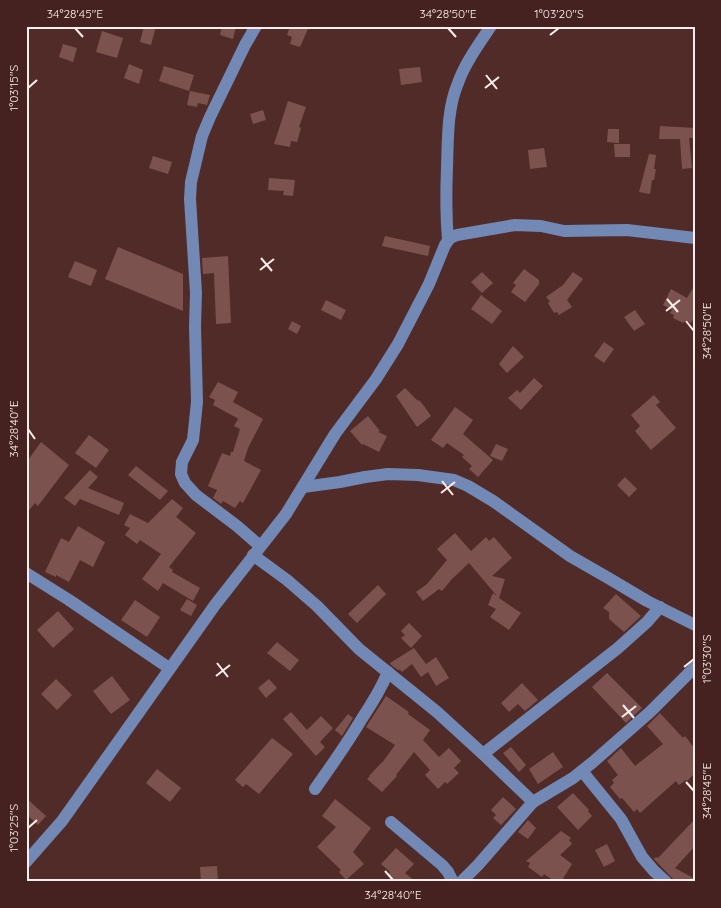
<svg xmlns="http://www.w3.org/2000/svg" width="721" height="908" viewBox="0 0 721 908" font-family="Quicksand,sans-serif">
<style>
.building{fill:#7c524f}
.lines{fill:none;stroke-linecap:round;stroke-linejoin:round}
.minor{stroke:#7288b5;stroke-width:12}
.ticks{fill:none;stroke:#feefed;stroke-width:2}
.neatline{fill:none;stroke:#feefed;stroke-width:2}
.ticks-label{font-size:12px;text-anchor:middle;fill:#feefed}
</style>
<rect width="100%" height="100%" fill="#512b28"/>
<!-- building -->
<g class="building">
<polygon points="144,26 156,26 151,45 140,42"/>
<polygon points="222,26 236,26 233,39 220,35"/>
<polygon points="290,26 302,26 308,29 300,47 290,44 292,37 287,35"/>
<polygon points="102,31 123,38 117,58 96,52"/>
<polygon points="63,44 77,48 73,62 59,57"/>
<polygon points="129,64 143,70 139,84 124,78"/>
<polygon points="164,66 194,75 189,91 159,81"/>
<polygon points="420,67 422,82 401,85 399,69"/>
<polygon points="190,91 210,95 207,105 198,103 197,107 187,105"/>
<polygon points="288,101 306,107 299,127 301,128 297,142 291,141 290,147 274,144"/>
<polygon points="263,110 266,120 253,124 250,114"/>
<polygon points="660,126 695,128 695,138 689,138 692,168 682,169 680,139 659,139"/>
<polygon points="608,129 619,129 619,143 607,142"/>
<polygon points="614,144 630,144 630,157 615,157"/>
<polygon points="544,148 547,167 530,169 528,150"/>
<polygon points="649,154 656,155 654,169 656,169 654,180 652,180 650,194 639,192"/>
<polygon points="153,156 172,162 168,174 149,168"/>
<polygon points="269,178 295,180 293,196 283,195 284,191 268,190"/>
<polygon points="385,236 430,246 428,256 382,246"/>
<polygon points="118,247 183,274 183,311 105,279"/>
<polygon points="228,256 231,323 216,324 214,273 203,274 202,258"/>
<polygon points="75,261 97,270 91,286 68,277"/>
<polygon points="524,269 539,280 539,284 525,302 511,292 516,285 513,283"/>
<polygon points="482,272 493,283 482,293 471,282"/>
<polygon points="573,272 583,279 567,300 572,307 559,315 557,312 554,313 548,303 550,301 546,297 563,285"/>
<polygon points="695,285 695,315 691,323 686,320 683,323 673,318 674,315 670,313 672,310 663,305 671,289 687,298"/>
<polygon points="481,295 502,311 492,324 471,309"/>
<polygon points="326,300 346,310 341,320 321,310"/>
<polygon points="635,310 645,324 634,331 624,317"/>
<polygon points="292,321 301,326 297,334 288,329"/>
<polygon points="604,342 614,349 604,363 594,356"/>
<polygon points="513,346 524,357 507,373 499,364"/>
<polygon points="534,378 543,386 521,410 508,398 517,390 520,393"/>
<polygon points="218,382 238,392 233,402 263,419 248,448 244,461 261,470 243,503 240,501 235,508 223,501 221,504 213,498 217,490 208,486 222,453 230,456 231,452 233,452 240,429 234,426 238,419 237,418 213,405 215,400 209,397"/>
<polygon points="405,388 418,401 419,400 424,406 431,416 417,427 396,396"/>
<polygon points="654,395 660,402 656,405 676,428 651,450 635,431 640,426 631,415"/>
<polygon points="455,407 473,420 463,434 493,460 478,477 469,469 472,466 462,457 464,455 447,443 443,448 431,440"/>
<polygon points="368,416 380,431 378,432 387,436 379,452 363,444 362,445 350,431"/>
<polygon points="89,435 109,450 96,468 75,453"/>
<polygon points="41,442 69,465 38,506 35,503 26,514 26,463"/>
<polygon points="496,444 508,449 502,461 490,456"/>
<polygon points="136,466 168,491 160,500 128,475"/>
<polygon points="90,470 98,477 88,488 124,503 119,515 80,499 75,506 64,498"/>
<polygon points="625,477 637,489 629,497 617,485"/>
<polygon points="172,499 183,508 176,517 196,533 169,567 173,570 172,572 200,588 193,601 163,583 158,591 142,579 161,554 140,540 137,544 125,535 130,528 124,525 130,514 148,523"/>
<polygon points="78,526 105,542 93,567 80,560 69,582 56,575 56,577 45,572 61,538 69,542"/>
<polygon points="455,533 471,551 486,537 489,541 494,537 512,558 492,576 505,579 499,598 521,613 509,630 490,617 496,609 488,605 493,593 497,596 469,563 452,579 442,591 439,589 423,601 416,592 427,584 447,560 437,549"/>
<polygon points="378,585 386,594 357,623 348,614"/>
<polygon points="616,594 641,616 624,632 609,619 609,612 603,608"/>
<polygon points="187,599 197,605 191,616 180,610"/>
<polygon points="135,600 160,617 147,637 121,620"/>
<polygon points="58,611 74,629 53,648 37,630"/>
<polygon points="409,623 422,636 411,648 401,638 405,635 401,631"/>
<polygon points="277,642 299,660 290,671 267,653"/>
<polygon points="414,648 426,664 436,657 449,678 436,686 428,672 421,677 412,664 402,672 400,670 398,670 391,665 390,663"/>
<polygon points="607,673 642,708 626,723 592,687"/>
<polygon points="112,676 130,700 111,714 93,691"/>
<polygon points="56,679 72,695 57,710 41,694"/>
<polygon points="269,679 277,688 266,698 258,688"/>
<polygon points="522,683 538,700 525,711 518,704 509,712 501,703"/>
<polygon points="386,696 409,712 408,714 430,730 423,740 439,757 449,748 461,761 454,768 459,773 447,784 445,782 438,789 425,775 430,770 414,752 396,775 397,776 382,792 367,779 370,776 369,776 382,762 382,763 395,745 366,727"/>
<polygon points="291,712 307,730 321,716 333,728 320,742 325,747 316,756 283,719"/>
<polygon points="660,713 683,738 685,736 695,749 695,773 687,781 686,780 679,785 676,781 640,813 637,809 634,812 622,798 620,799 610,787 614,783 612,780 618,775 607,761 621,748 635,766 663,744 647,726"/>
<polygon points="348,714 353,718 342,736 335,730"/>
<polygon points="272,738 293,754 259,794 246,784 243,787 235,780"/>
<polygon points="511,747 526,765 519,772 503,753"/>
<polygon points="553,752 563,767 538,784 529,769"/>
<polygon points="157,769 181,788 170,802 146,783"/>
<polygon points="573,793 589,810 588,811 592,816 578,830 557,807"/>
<polygon points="503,797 516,809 501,825 493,818 496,815 491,810"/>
<polygon points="26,798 46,816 38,825 26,814"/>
<polygon points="335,799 371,828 353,852 364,864 346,880 339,872 341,870 317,847 336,827 322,816"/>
<polygon points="695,819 695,846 675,868 695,879 695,882 678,882 674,880 654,859 656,857 658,858"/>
<polygon points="528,820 536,828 528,839 518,832"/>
<polygon points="561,831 571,838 569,840 572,844 560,855 572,864 561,882 556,882 544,874 542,877 528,867 530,863 526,861"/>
<polygon points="607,844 615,861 604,867 595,850"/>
<polygon points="396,848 414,864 405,873 416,882 395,882 388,876 390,872 381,864"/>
<polygon points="217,866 218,882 201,882 200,867"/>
</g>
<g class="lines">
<!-- minor -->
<g class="minor">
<polyline points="256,26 245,45 210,117 202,136 191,182 190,199 196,293 195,326 197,402 193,440 182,462 181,474 185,483 196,495 237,526 260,546"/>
<path d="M448 240C446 216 446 191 447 167 448 139 447 109 458 83 465 63 479 44 491 26"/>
<polyline points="303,487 340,482 365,477 388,474 418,475 454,480 468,486 493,501 570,556 610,579 647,601 695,625"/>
<polyline points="253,555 287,580 317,606 359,649 437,712 483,754 533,802"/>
<polyline points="26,573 69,600 169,668"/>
<polyline points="483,754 618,648 647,622 660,607"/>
<polyline points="582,771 621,819 642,857 654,871 666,882"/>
<path d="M315 789C331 766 347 744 361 720 371 705 381 689 388 672"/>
<polyline points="391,822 442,865 448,872 453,882"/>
<polyline points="26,862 62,821 215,605 286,514 335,434 376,379 398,344 429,284 445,245 450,238 457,235 515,225 541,226 564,231 627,230 695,238"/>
<polyline points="461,882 478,865 533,802 573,778 593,762 650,712 695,667"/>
</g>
</g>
<!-- ticks -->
<path class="ticks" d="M75 28 83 37M448 28 456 37M550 35 559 28M486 75 497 89M28 88 37 80M485 88 499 77M261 258 272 271M260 270 274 259M667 299 678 312M666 311 680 300M686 321 694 331M28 429 35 439M442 481 453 495M441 493 455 482M217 663 228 677M684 667 694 659M216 676 230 665M623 705 634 718M622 717 636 706M686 782 694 791M28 828 37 820M385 871 393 880"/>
<!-- border -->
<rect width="721" height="908" fill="none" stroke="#45211f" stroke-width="55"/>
<rect x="28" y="28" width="666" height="852" class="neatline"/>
<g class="ticks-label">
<text x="75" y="18">34°28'45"E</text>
<text x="448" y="18">34°28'50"E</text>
<text x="559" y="18">1°03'20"S</text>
<text transform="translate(14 88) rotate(-90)" y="4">1°03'15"S</text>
<text transform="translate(707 331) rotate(-90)" y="4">34°28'50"E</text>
<text transform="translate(14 429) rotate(-90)" y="4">34°28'40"E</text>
<text transform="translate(707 659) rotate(-90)" y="4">1°03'30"S</text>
<text transform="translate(707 791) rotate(-90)" y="4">34°28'45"E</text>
<text transform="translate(14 828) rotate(-90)" y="4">1°03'25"S</text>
<text x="393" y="899">34°28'40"E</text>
</g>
</svg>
